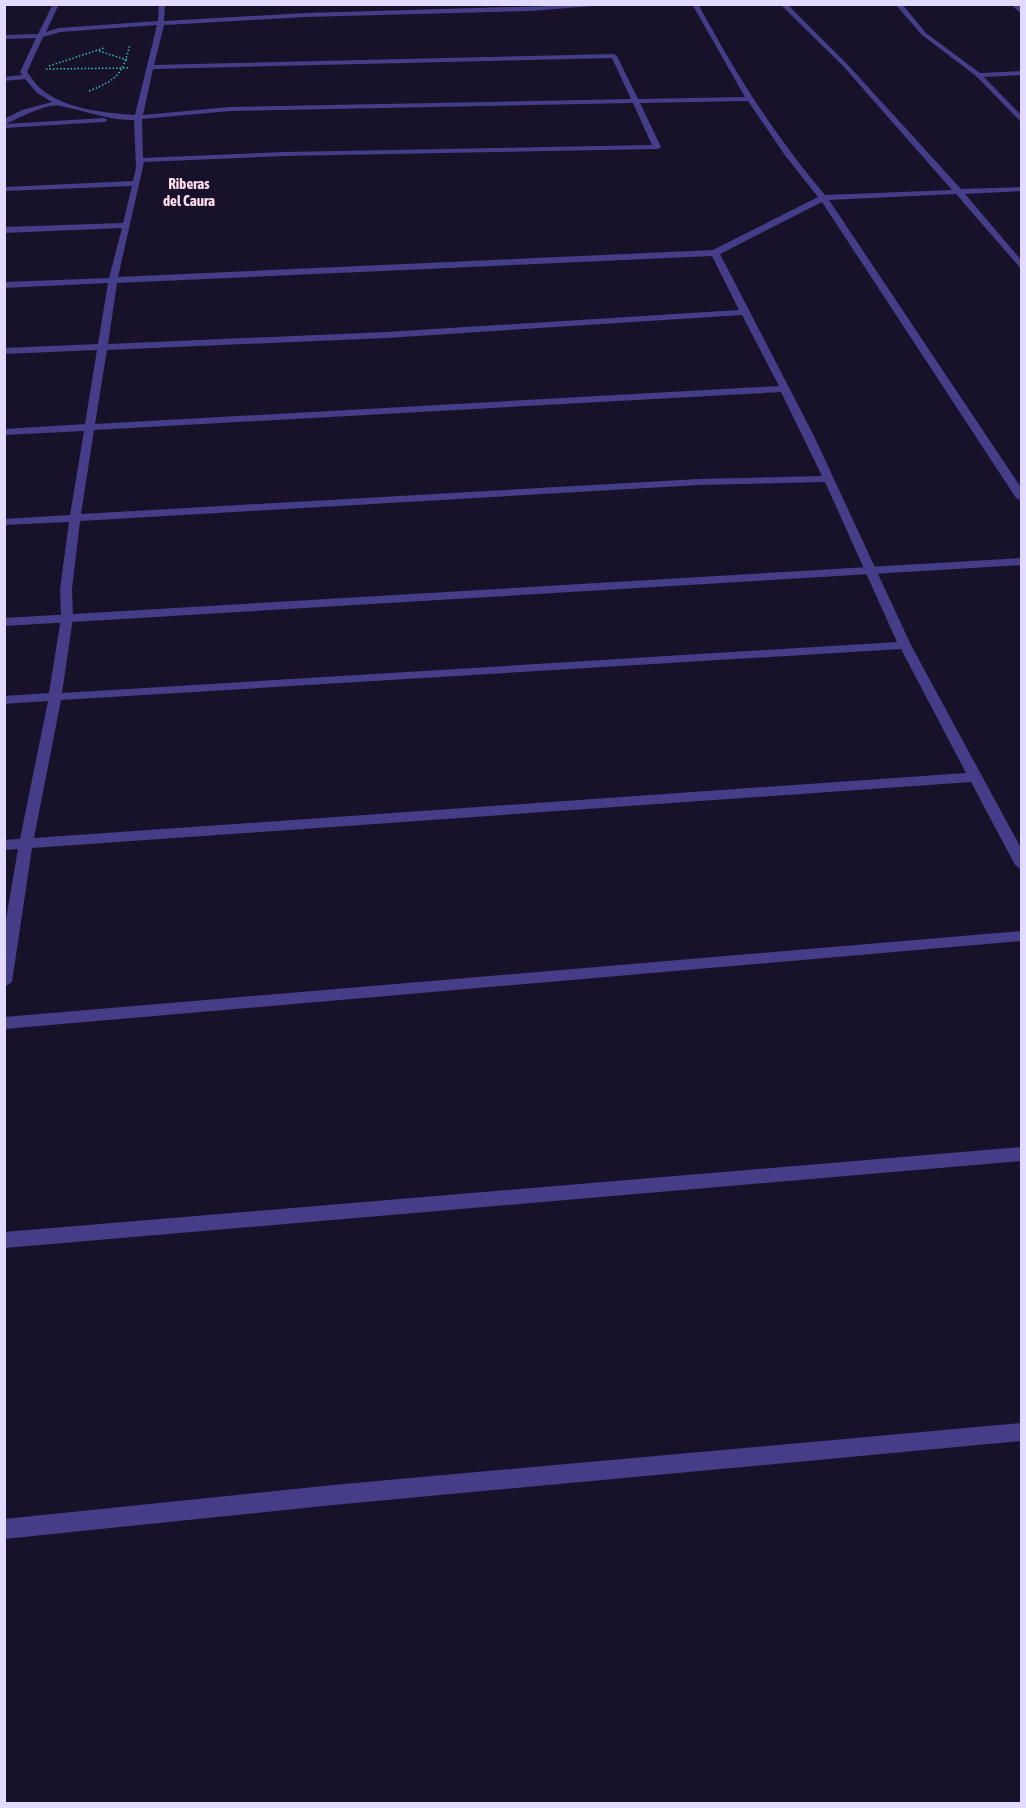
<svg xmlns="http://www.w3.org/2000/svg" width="1026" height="1808" viewBox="0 0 1026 1808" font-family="'Asap Condensed',sans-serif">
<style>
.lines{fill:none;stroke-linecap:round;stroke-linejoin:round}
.path{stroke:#31b8bc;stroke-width:1.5;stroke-dasharray:1.5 2;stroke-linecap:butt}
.minor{fill:#463d89;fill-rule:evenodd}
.tertiary{fill:#463d89;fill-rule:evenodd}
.labels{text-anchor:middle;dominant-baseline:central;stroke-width:6;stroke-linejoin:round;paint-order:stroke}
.far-neighbourhood-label{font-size:15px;font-weight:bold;fill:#ffddef;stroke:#18112a}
</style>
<rect width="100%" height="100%" fill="#18112a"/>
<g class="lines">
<!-- path -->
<g class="path">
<polyline points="99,51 127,60"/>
<polyline points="49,66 104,48"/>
<polyline points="46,69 128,68"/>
<path d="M89 91C117 80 123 74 130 44"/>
</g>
<!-- minor -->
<g class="minor">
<path d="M53 4H59L46 32 59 28 158 21 159 4H165L164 21 305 13 618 4 530 11 305 17 164 25 154 65 614 54 617 56 638 99 745 97 692 4H698C736 74 774 135 825 195L952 190 844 67 780 4H787L848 65 961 189 1022 187V191L965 194 1022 261V270L956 194 829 200 1022 489V501L1016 498 822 202 720 254 814 436 911 645 1022 850V870L1015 865 971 782 32 848 12 982 4 987V931L18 849 4 850V840L20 839 48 701 4 704V696L49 693 61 618 60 589 69 522 4 525V519L70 515 84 431 4 435V429L85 424 97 350 4 354V348L98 344 108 283 4 288V282L109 278 122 228 4 233V227L123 223 132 186 4 191V187L133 181 136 168 134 120C110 121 84 110 60 106 47 103 19 118 6 124L104 118 108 120 104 122 4 128V119L22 110 52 102 37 93 25 79 4 81V77L22 75 20 72 36 38 4 39V35L38 34ZM157 25 135 115C105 113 68 109 45 92 37 87 32 78 27 72L43 37 60 32ZM612 58 631 99 230 107 143 115 153 69ZM748 101 784 154 818 197 713 250 118 277 144 162 284 156 657 149 661 147 640 103ZM633 103 652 145 284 152 143 158 142 119 230 111ZM712 256 739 310 386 332 108 344 117 283ZM742 315 779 386 95 424 107 350 386 338ZM781 392 822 476 699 479 81 514 94 430ZM825 482 897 642 62 693 73 618 72 589 80 521 699 485ZM901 649 966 773 34 838 61 700Z"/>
<polygon points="895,4 902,4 926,33 980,73 1022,71 1022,75 984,77 1022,116 1022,123 976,76 922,35"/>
<polygon points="1010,4 1017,4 1022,8 1022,14"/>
<polygon points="1022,931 1022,941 4,1029 4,1017"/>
<polygon points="1022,1147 1022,1161 4,1248 4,1232"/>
<polygon points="1022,1423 1022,1441 333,1505 4,1539 4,1519 333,1485"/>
</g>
<!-- tertiary -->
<polygon class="tertiary" points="1022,558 1022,565 4,626 4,618"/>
</g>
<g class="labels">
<!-- far-neighbourhood labels -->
<g class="far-neighbourhood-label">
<text x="189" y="183">Riberas<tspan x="189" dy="17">del Caura</tspan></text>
</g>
</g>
<!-- border -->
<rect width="1026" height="1808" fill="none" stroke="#e2dbff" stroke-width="12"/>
</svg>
